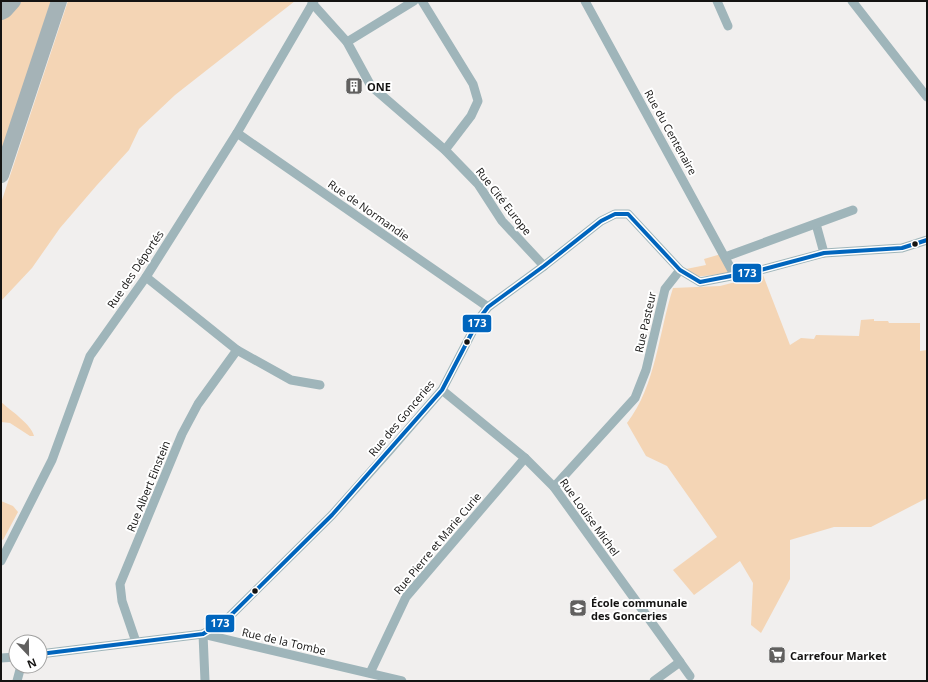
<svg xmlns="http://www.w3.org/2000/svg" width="928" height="682" viewBox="0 0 928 682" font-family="'Open Sans',sans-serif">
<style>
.green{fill:#f4d5b5}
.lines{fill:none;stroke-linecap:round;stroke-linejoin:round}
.street{stroke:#9fb5ba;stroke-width:9}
.highway{stroke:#a5b3b7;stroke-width:16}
.bus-1-casing{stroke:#fff;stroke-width:7}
.bus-1{stroke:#0065bd;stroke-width:4}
.bus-dot{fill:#141312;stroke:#fff;stroke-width:1.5}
.labels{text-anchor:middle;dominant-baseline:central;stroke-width:4;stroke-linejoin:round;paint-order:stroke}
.poi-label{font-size:11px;font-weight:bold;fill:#141312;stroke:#fff;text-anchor:start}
.street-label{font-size:11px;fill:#141312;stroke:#fff}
.line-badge{stroke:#fff;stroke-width:1.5}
.badge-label{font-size:11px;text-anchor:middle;font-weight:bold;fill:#fff}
</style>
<rect width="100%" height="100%" fill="#f1efee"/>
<!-- green -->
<g class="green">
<polygon points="20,1 51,1 1,155 1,19"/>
<polygon points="68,1 295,1 175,95 139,129 129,150 97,185 60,228 32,268 1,301 1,203"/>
<polygon points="721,254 730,273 695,277 686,269 706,265 704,259"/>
<path d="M763 275 790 345 801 338 814 339 816 335 859 336 861 320 874 319V321H888L889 323H920V351L927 350V498L871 527H834L790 540V579L761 633 751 625 753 583 740 561 694 595 673 570 717 537 667 466 646 456 627 423C656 386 659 331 673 288L720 286Z"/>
<path d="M1 402C10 410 32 425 34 436H30L10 423 1 422Z"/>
<polygon points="1,501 13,506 18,512 3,540 1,539"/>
</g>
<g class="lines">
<!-- street -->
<g class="street">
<polyline points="422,1 473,84 478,101 471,116 445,150"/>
<polyline points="585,1 735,276"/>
<polyline points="717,1 728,26"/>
<polyline points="852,1 927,97"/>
<polyline points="312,3 347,42 371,86 445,150 478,184 502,221 544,266"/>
<polyline points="347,42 414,1"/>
<polyline points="237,133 488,307"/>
<polyline points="816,224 824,253"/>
<polyline points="725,257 853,210"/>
<polyline points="146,277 237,350 291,380 320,385"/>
<polyline points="442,390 525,458 554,487 680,662 654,681"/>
<polyline points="554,487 635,398 646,370 665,289 680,270"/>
<polyline points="1,561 52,460 90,356 146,277 237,133 314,1"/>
<polyline points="203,634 227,619 332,515 390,450 442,390 479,319 488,307 544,266 601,221 615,214 628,214 680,270 700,282 757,271 824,253 902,248 927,240"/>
<polyline points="203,634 205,681"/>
<polyline points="136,642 122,601 120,584 182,434 198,404 237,350"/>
<polyline points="40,654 203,634 402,681"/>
<polyline points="1,658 16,657"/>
<polyline points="680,662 690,676"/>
<polyline points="370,673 406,597 525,458"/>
<polyline points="17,681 21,666"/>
</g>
<!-- highway -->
<g class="highway">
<polyline points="1,12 5,10 13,1"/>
<polyline points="1,175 59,1"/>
</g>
<defs>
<polyline id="bus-1" points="40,654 203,634 227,619 332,515 442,390 479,319 488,307 544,266 601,221 615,214 628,214 680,270 700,282 757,271 824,253 902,248 927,240"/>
</defs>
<!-- bus-1 casing -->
<use href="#bus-1" class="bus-1-casing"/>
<!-- bus-1 -->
<use href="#bus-1" class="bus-1"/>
</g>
<!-- icons -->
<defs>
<symbol id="building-square" viewBox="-11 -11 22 22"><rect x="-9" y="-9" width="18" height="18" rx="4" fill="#61605f" stroke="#fff"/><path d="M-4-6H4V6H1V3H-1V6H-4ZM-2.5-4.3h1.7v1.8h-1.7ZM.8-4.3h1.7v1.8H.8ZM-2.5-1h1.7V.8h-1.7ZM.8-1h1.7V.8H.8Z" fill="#fff"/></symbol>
<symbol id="school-square" viewBox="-11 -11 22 22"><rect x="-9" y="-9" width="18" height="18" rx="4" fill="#61605f" stroke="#fff"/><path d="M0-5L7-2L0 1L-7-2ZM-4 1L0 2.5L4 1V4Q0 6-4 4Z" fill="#fff"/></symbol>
<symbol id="supermarket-square" viewBox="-11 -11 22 22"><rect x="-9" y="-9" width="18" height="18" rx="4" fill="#61605f" stroke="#fff"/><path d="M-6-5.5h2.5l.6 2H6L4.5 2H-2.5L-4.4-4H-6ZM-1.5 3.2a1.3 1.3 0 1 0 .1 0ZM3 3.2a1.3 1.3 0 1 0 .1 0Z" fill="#fff"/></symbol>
</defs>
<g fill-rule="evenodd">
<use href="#building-square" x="344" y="76" width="20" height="20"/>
<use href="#school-square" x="568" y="598" width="20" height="20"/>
<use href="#supermarket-square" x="767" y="645" width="20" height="20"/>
</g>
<!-- markers -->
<g class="bus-dot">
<circle cx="915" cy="244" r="3.5"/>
<circle cx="467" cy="342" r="3.5"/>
<circle cx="255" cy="591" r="3.5"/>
</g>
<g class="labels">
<!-- poi labels -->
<g class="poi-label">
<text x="367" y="86">ONE</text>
<text x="591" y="602">École communale<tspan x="591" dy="13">des Gonceries</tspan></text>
<text x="790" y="655">Carrefour Market</text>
</g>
<!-- street labels -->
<g class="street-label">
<text transform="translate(671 132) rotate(61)">Rue du Centenaire</text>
<text transform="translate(504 201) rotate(52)">Rue Cité Europe</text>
<text transform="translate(369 210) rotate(35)">Rue de Normandie</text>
<text transform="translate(135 269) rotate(-56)">Rue des Déportés</text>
<text transform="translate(645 322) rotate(-77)">Rue Pasteur</text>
<text transform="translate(401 418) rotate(-50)">Rue des Gonceries</text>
<text transform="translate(148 486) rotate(-68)">Rue Albert Einstein</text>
<text transform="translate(590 517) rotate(54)">Rue Louise Michel</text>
<text transform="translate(437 543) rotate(-50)">Rue Pierre et Marie Curie</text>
<text transform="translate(284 641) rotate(13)">Rue de la Tombe</text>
</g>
</g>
<g class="line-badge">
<rect x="732" y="263" width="30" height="20" rx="4" fill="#0065bd"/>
<rect x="462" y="314" width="30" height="19" rx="4" fill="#0065bd"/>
<rect x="205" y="614" width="30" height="19" rx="4" fill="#0065bd"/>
</g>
<g class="badge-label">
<text x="747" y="277">173</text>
<text x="477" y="327">173</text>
<text x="220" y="627">173</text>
</g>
<!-- border -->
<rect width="928" height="682" fill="none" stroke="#141312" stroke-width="4"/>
<!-- north arrow -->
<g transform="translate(28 654) rotate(158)"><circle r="19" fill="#ffffff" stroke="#a1a1a0"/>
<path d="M0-3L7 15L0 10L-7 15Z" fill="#61605f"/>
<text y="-6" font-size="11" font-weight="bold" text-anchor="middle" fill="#141312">N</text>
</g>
</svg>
